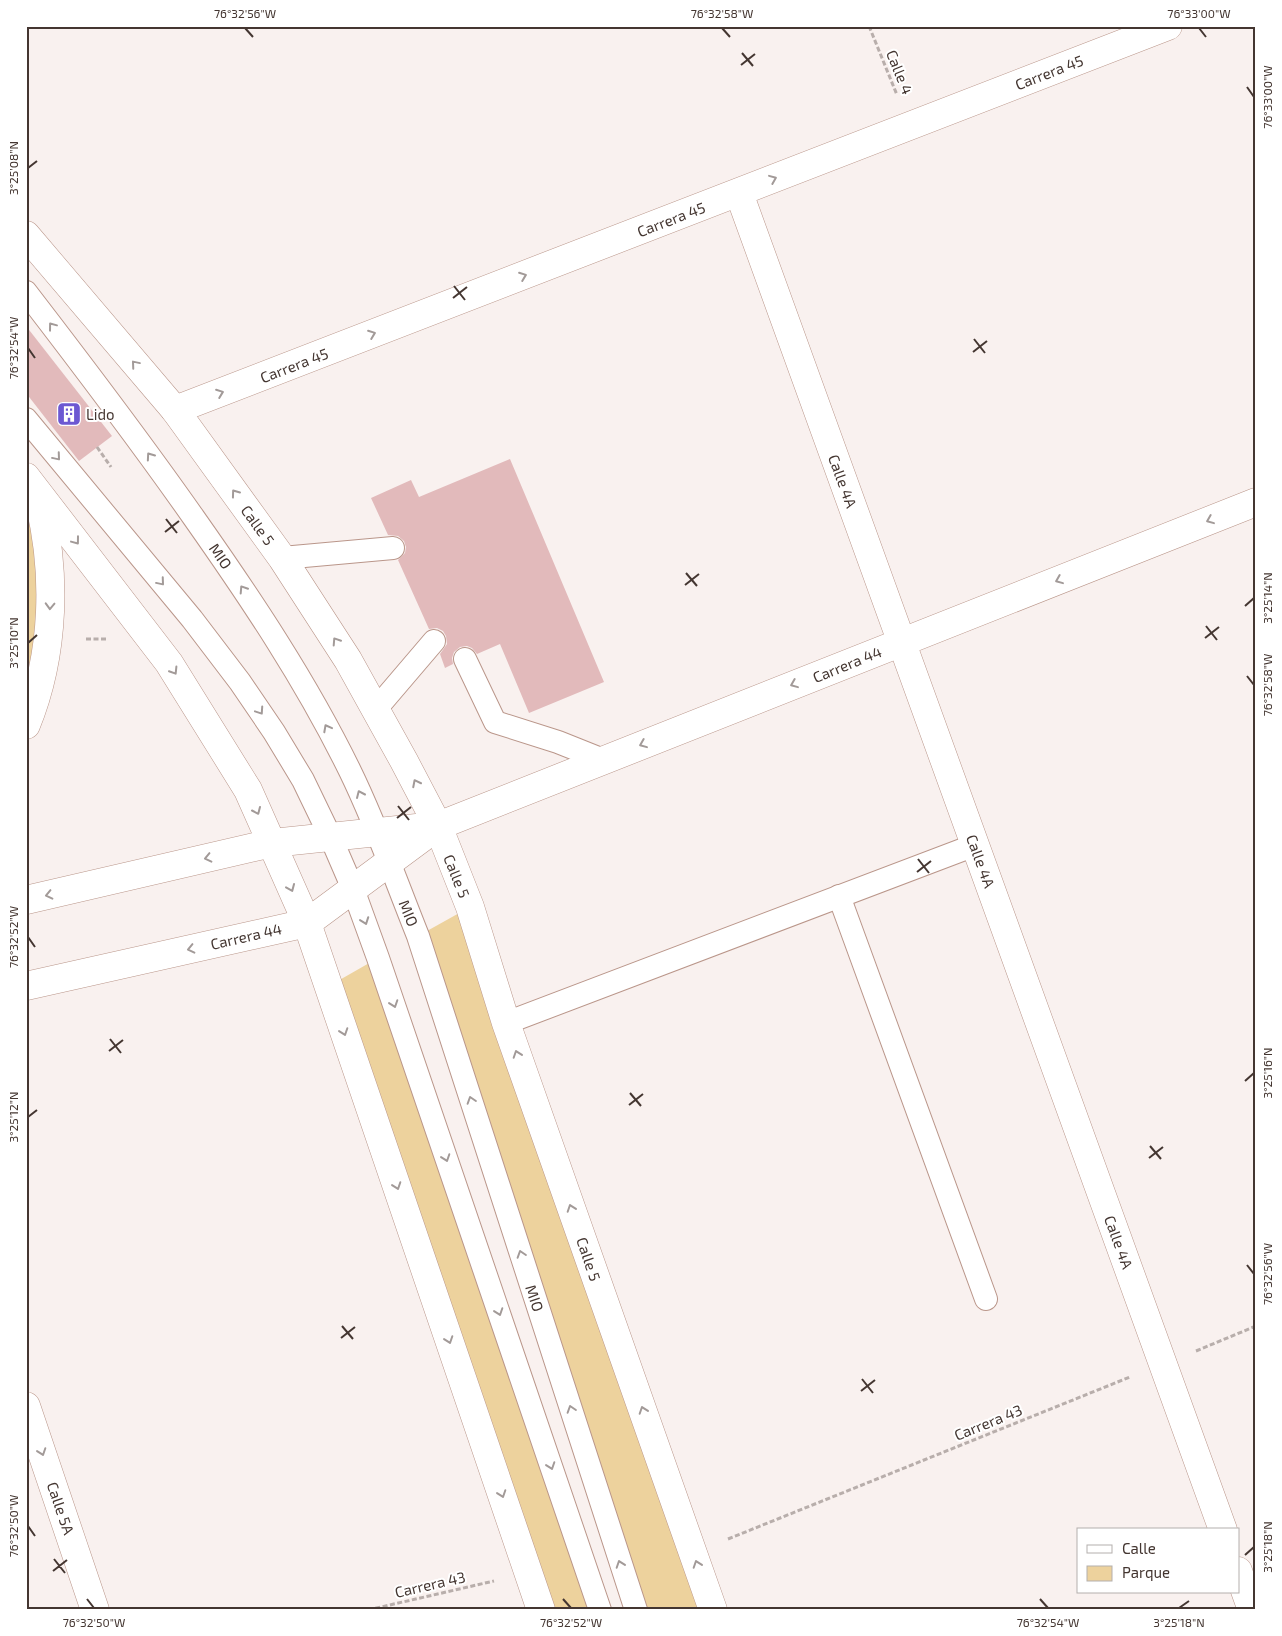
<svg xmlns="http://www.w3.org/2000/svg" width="1282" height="1636" viewBox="0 0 1282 1636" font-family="'Exo 2',sans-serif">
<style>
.green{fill:#edd29d}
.building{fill:#e2babb}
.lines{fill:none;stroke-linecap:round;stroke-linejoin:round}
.service-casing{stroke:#ba968a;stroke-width:24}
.minor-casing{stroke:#ba968a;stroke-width:29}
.tertiary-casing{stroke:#ba968a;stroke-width:29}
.secondary-casing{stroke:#ba968a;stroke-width:29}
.primary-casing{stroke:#ba968a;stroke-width:29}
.path{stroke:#b8aeab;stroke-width:3;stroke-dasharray:5 2.5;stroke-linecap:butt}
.service{stroke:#fff;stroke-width:22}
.minor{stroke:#fff;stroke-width:28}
.tertiary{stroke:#fff;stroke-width:28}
.secondary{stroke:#fff;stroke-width:28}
.primary{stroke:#fff;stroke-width:28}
.oneway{stroke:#a29a98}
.ticks{fill:none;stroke:#443631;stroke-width:2}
.labels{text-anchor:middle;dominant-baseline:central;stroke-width:4;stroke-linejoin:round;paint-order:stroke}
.street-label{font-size:15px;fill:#443631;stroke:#fff}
.poi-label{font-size:15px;fill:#443631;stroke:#fff;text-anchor:start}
.neatline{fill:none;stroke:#443631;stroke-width:2}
.ticks-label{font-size:12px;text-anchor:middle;fill:#443631}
</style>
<rect width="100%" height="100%" fill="#f9f1ef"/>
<!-- green -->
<g class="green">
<polygon points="26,477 46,531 26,725"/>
<polygon points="470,907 713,1610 636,1610 418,936"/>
<polygon points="378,958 600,1610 541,1610 329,986"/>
</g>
<!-- building -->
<g class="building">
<polygon points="26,326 112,436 79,461 26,393"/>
<polygon points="510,459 604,682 529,713 500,644 477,654 472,648 467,646 460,647 454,652 452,658 453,664 445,668 440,654 447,644 446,636 443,631 437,628 429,629 398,560 405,553 406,547 404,541 398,536 388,535 371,498 411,480 419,497"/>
</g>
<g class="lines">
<defs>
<g id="service">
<path d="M26 292C83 366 140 441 194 518 251 599 306 681 350 771 376 824 396 881 418 936L636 1610"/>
<polyline points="26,419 192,619 240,682 274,732 303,780 331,838 353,889 378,958 600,1610"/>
<polyline points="282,558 393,548"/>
<polyline points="465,659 495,722 558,742 603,760"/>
<polyline points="376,709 434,641"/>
<polyline points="839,896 986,1299"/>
<polyline points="506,1023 975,845"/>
</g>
<g id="minor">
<polyline points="739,193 1223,1530"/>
<polyline points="175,410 1168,26"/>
<polyline points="26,1406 95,1610"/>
<polyline points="1238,1571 1252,1610"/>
</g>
<polyline id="tertiary" points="438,826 1256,502"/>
<g id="secondary">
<polyline points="26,900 272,843 436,826"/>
<polyline points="26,986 307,923 438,826"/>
</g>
<g id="primary">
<polyline points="26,235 175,410 282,558 348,660 404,761 438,826 470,907 506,1023 713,1610"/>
<polyline points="26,477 169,663 248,790 307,923 541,1610"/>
<path d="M26 725C55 654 57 571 38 497"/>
</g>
</defs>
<!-- service casing -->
<use href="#service" class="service-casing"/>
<!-- minor casing -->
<use href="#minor" class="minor-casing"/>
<!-- tertiary casing -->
<use href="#tertiary" class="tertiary-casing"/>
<!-- secondary casing -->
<use href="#secondary" class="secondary-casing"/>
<!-- primary casing -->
<use href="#primary" class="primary-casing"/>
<!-- path -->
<g class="path">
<polyline points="869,26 897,95"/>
<polyline points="97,447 111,467"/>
<polyline points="86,639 106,639"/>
<polyline points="1196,1351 1256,1326"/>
<polyline points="728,1539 1130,1377"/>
<polyline points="368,1610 494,1581"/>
</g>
<!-- service -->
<use href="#service" class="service"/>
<!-- minor -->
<use href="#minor" class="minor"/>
<!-- tertiary -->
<use href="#tertiary" class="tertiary"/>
<!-- secondary -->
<use href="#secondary" class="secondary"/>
<!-- primary -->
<use href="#primary" class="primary"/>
</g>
<!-- one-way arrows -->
<defs><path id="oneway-chevron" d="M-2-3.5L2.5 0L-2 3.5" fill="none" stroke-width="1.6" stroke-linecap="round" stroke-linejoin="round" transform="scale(1.25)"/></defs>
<g class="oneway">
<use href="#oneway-chevron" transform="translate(773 179) rotate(-22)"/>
<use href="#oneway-chevron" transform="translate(523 276) rotate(-21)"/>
<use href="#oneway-chevron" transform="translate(52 326) rotate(-127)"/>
<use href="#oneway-chevron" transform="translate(372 334) rotate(-21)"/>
<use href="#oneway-chevron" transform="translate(135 364) rotate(-130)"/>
<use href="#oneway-chevron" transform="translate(220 393) rotate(-21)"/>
<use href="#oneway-chevron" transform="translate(150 456) rotate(-125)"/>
<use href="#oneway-chevron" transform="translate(57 457) rotate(50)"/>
<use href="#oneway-chevron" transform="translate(235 493) rotate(-126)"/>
<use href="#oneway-chevron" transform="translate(1210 520) rotate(158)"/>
<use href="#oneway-chevron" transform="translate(76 541) rotate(53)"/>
<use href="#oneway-chevron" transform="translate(1059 580) rotate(158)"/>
<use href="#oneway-chevron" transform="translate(161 582) rotate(50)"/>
<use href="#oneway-chevron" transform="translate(243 589) rotate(-123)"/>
<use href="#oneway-chevron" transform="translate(50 606) rotate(92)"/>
<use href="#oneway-chevron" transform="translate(336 641) rotate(-123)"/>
<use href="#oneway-chevron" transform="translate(174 671) rotate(58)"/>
<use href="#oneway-chevron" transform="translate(794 684) rotate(158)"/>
<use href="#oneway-chevron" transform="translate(260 711) rotate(56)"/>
<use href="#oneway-chevron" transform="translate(327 728) rotate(-118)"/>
<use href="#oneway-chevron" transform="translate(643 744) rotate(158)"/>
<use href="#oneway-chevron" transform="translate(416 783) rotate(-117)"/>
<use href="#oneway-chevron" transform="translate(360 794) rotate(-114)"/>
<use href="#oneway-chevron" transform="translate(257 811) rotate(66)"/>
<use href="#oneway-chevron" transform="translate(208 858) rotate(167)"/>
<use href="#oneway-chevron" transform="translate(291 888) rotate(67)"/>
<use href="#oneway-chevron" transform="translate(49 895) rotate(167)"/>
<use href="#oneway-chevron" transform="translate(365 921) rotate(70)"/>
<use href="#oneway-chevron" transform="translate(191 949) rotate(167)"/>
<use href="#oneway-chevron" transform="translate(394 1004) rotate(71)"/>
<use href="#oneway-chevron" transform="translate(344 1032) rotate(71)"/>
<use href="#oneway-chevron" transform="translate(517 1054) rotate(-109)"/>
<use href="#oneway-chevron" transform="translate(471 1100) rotate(-108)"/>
<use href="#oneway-chevron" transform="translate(446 1158) rotate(71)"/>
<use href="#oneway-chevron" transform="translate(397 1186) rotate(71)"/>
<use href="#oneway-chevron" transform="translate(571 1208) rotate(-109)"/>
<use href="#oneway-chevron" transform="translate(521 1254) rotate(-108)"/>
<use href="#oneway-chevron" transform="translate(499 1312) rotate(71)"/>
<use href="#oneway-chevron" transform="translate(449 1340) rotate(71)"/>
<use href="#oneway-chevron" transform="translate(571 1409) rotate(-108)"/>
<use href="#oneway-chevron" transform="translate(643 1410) rotate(-109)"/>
<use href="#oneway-chevron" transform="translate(42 1452) rotate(71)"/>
<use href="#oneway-chevron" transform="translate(551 1466) rotate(71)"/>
<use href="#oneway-chevron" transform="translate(502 1494) rotate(71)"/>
<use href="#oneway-chevron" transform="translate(620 1564) rotate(-109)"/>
<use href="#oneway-chevron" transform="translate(697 1564) rotate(-109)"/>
</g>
<!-- ticks -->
<path class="ticks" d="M245 28 253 37M722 28 730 37M1199 28 1206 37M742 53 753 66M741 65 755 54M1247 87 1254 97M28 168 37 161M454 286 465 300M453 298 467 287M974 339 985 353M28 348 35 358M973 352 987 341M166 519 177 533M165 532 179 521M686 573 697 586M685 585 699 574M1245 606 1254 598M1206 626 1217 640M1205 638 1219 627M28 643 37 635M1247 676 1254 685M398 806 409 820M397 818 411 807M918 859 929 873M917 872 931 861M28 937 35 947M110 1039 121 1053M109 1051 123 1040M1245 1081 1254 1073M630 1093 641 1106M629 1105 643 1094M28 1117 37 1110M1150 1146 1161 1159M1149 1158 1163 1147M1247 1265 1254 1274M342 1326 353 1339M341 1338 355 1327M862 1379 873 1393M861 1391 875 1380M28 1526 35 1536M1245 1555 1254 1547M54 1559 65 1573M53 1571 67 1560M87 1599 94 1608M563 1599 571 1608M1040 1599 1048 1608M1179 1608 1189 1601"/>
<!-- icons -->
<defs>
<symbol id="building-square" viewBox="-11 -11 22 22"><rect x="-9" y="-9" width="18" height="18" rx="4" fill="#6c58d2" stroke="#fff"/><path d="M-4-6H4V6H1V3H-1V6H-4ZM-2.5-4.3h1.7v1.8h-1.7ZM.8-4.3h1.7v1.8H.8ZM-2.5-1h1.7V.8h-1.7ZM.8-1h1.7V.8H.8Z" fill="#fff"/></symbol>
</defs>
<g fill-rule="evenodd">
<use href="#building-square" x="55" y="400" width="28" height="28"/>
</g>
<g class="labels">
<!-- street labels -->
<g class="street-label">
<text transform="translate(900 72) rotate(68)">Calle 4</text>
<text transform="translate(1049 72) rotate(-21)">Carrera 45</text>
<text transform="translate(671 219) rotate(-21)">Carrera 45</text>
<text transform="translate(294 365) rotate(-21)">Carrera 45</text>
<text transform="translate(843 481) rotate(70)">Calle 4A</text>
<text transform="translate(258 525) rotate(54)">Calle 5</text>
<text transform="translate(221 556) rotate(55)">MIO</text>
<text transform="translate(847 664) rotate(-22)">Carrera 44</text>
<text transform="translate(981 861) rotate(70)">Calle 4A</text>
<text transform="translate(457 876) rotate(68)">Calle 5</text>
<text transform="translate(409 913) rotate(68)">MIO</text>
<text transform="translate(246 936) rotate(-13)">Carrera 44</text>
<text transform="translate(1119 1242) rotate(70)">Calle 4A</text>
<text transform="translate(589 1259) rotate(71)">Calle 5</text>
<text transform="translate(535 1298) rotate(72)">MIO</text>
<text transform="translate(988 1422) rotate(-22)">Carrera 43</text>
<text transform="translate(61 1508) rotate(71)">Calle 5A</text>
<text transform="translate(430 1584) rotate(-13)">Carrera 43</text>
</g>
<!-- poi labels -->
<g class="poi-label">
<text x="86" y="414">Lido</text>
</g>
</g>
<!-- border -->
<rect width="1282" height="1636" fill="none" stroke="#ffffff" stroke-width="55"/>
<!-- legend -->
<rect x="1077" y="1528" width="162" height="65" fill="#ffffff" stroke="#b4afad"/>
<rect x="1087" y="1545" width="25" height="8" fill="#ffffff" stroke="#b4afad"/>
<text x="1122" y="1554" font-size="15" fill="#443631">Calle</text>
<rect x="1087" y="1566" width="25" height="15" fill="#edd29d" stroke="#b4afad"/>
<text x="1122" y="1578" font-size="15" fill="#443631">Parque</text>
<rect x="28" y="28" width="1226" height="1580" class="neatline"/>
<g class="ticks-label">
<text x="245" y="18">76°32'56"W</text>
<text x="722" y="18">76°32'58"W</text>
<text x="1199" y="18">76°33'00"W</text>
<text transform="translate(1268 97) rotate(-90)" y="4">76°33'00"W</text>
<text transform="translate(14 168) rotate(-90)" y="4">3°25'08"N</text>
<text transform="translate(14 348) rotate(-90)" y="4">76°32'54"W</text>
<text transform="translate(1268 598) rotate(-90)" y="4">3°25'14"N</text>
<text transform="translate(14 643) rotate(-90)" y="4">3°25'10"N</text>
<text transform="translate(1268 685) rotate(-90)" y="4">76°32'58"W</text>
<text transform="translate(14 937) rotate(-90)" y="4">76°32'52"W</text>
<text transform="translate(1268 1073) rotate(-90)" y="4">3°25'16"N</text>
<text transform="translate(14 1117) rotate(-90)" y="4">3°25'12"N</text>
<text transform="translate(1268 1274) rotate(-90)" y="4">76°32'56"W</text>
<text transform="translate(14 1526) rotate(-90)" y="4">76°32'50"W</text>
<text transform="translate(1268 1547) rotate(-90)" y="4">3°25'18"N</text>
<text x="94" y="1627">76°32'50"W</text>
<text x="571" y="1627">76°32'52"W</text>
<text x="1048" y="1627">76°32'54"W</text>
<text x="1179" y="1627">3°25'18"N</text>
</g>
</svg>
